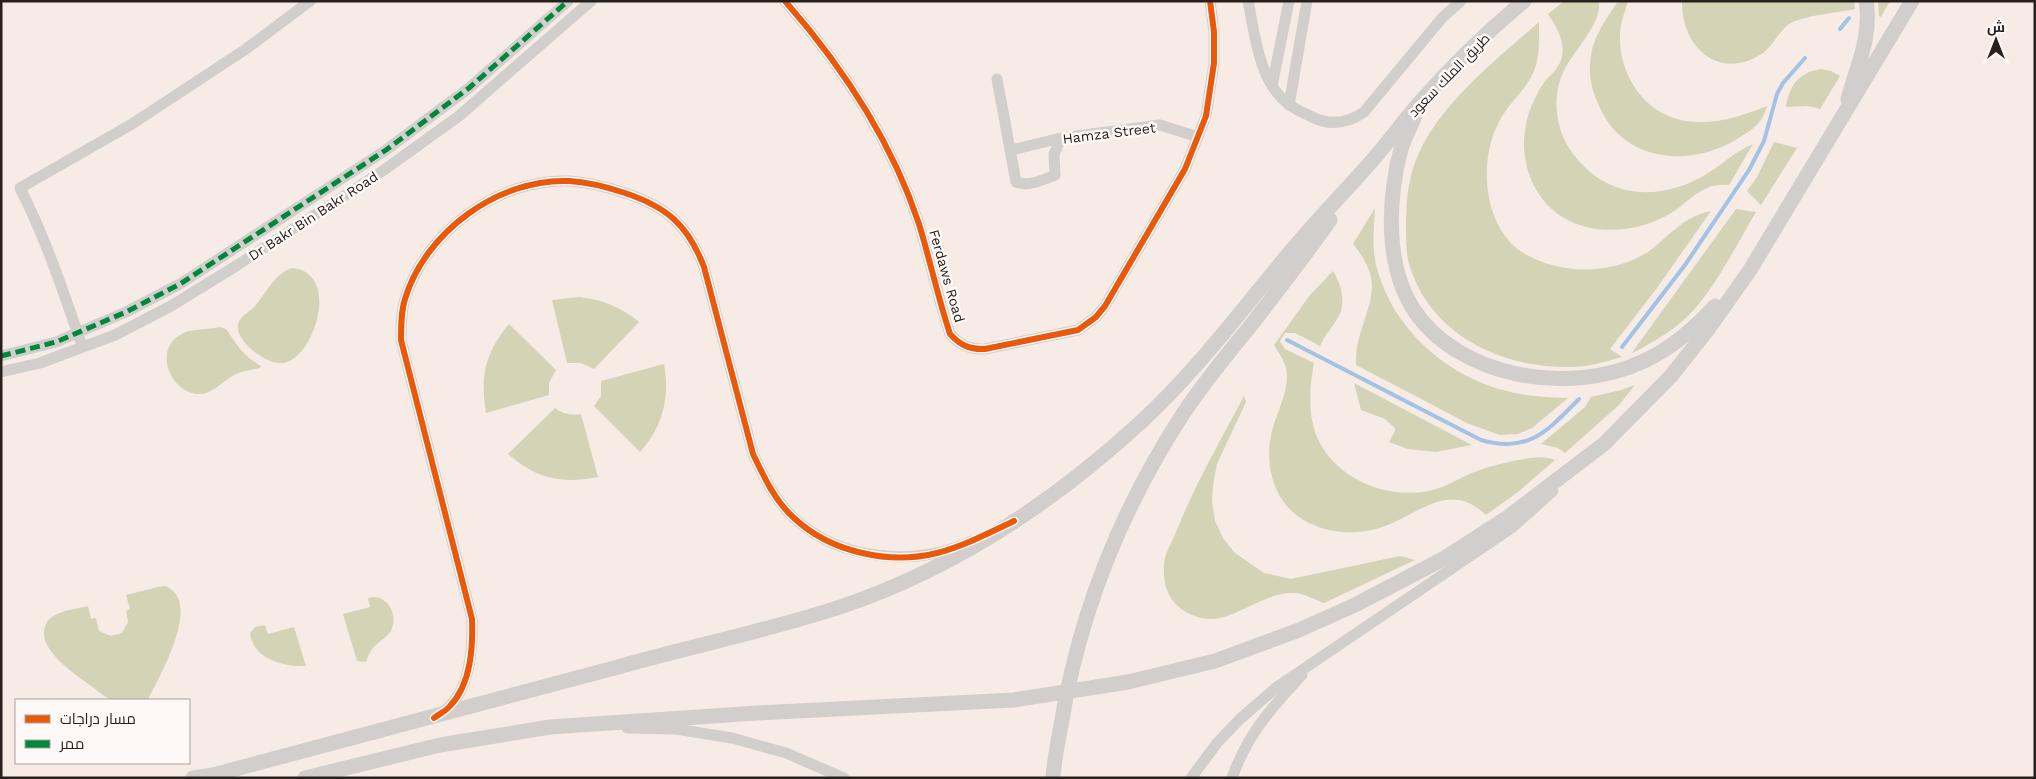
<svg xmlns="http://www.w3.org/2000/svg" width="2036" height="779" viewBox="0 0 2036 779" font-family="'Work Sans',Cairo,sans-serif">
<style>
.grass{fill:#d5d3b6}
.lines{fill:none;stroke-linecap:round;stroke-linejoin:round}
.stream{stroke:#a4c2e5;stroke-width:4}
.minor{stroke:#d1cecc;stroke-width:11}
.major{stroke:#d1cecc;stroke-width:15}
.quiet{stroke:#00873e;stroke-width:5;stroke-dasharray:10 5;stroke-linecap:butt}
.cycleway-casing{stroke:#fef9f7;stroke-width:9}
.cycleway{stroke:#e8590c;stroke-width:6}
.labels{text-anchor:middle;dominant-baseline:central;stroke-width:5;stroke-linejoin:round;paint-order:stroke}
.street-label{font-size:14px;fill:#28201c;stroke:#fef9f7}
</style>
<rect width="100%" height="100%" fill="#f7ebe6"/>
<!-- grass -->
<g class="grass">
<path d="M1564 1H1599C1602 26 1571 52 1562 75 1552 99 1556 130 1571 151 1604 198 1657 203 1705 175 1722 165 1735 151 1753 144L1729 185C1700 182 1690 203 1666 216 1628 236 1574 237 1544 201 1516 166 1519 120 1543 84 1548 76 1558 70 1561 60 1566 42 1557 28 1548 14Z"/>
<path d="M1618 1H1628C1625 12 1620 23 1620 35 1619 80 1650 121 1697 122 1722 123 1744 115 1767 106 1762 124 1753 129 1737 139 1691 168 1624 162 1600 108 1594 95 1589 81 1590 67 1590 41 1604 22 1618 1Z"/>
<path d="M1682 1H1854L1855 9C1836 13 1814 14 1795 21 1780 27 1775 44 1763 53 1720 82 1681 48 1682 1Z"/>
<polygon points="1878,1 1890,1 1881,17 1879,16"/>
<path d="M1539 22C1539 39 1540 56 1534 71 1526 91 1507 104 1498 124 1478 163 1484 227 1522 252 1547 268 1581 273 1610 267 1625 264 1640 258 1652 249 1672 233 1685 216 1711 211L1657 288 1610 349 1622 357C1605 362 1587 367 1570 367 1501 368 1430 335 1409 264 1406 253 1406 239 1406 227 1406 201 1408 176 1419 153 1441 103 1498 58 1539 22Z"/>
<path d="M1821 69 1831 71 1840 76 1820 109 1809 106 1786 107C1789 86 1799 72 1821 69Z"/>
<polygon points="1774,142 1797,148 1761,205 1747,191 1757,177"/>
<path d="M1375 208C1374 226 1372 247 1376 265 1392 329 1448 378 1511 392 1529 397 1549 397 1568 398L1532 428 1518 434 1500 435 1469 424 1356 365C1356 357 1356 349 1358 342 1369 300 1385 283 1353 244Z"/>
<path d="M1736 209 1756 212C1737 244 1714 290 1689 315 1672 332 1651 343 1631 354Z"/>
<path d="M292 268C341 272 315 357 284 363 275 364 266 360 259 355 250 349 236 337 238 325 239 316 250 312 255 306 267 292 274 274 292 268Z"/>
<path d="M1333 271C1341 284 1346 301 1339 316 1333 327 1325 334 1320 346L1295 333H1285L1280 341 1285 349 1314 363C1307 401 1307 437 1337 465 1362 489 1403 499 1436 489 1450 485 1463 476 1477 471 1490 466 1504 463 1518 460 1530 458 1543 455 1555 460L1518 492 1486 515C1448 478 1417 517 1379 528 1353 536 1325 533 1302 519 1270 499 1263 457 1274 424 1279 409 1287 392 1287 376 1287 364 1280 355 1274 345L1310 295Z"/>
<path d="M579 297C601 299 621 307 639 322L594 369 581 363H567L552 300Z"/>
<path d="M509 324 556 370 549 383V395L486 413C480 376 485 353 509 324Z"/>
<path d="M220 327 226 329C239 347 241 354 261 366L260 368C251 370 242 371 234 375 223 381 213 393 201 394 170 395 152 348 182 334 192 328 208 330 220 327Z"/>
<path d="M664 364C670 398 663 426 640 452L594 406 601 396V381Z"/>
<polygon points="1354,383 1472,445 1436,452 1408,449 1389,442 1395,431 1395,428 1385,419 1361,410"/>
<polygon points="1635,385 1619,405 1565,453 1558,448 1541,444 1585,407 1591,397 1621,390"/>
<path d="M1244 396 1246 402 1217 464 1213 485 1212 502 1215 521 1223 538 1235 553 1264 573 1291 579 1400 556 1415 560 1324 603C1315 600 1305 594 1295 593 1268 592 1245 612 1220 618 1207 621 1191 617 1180 608 1166 596 1163 582 1164 564 1165 553 1172 542 1176 532 1195 485 1220 441 1244 396Z"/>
<path d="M555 408C563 414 571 416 581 414L598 477C561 484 537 479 508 454Z"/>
<path d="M165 586C204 601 159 677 148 700 137 700 124 702 113 700 107 699 99 692 94 688 78 676 34 649 46 624 52 611 76 609 88 606L91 619 96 618 99 631 111 636 122 633 128 622 126 611 130 609 126 595 158 587Z"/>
<path d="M375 597C390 599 398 616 391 631 387 637 381 640 376 645 371 649 368 656 366 662L357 661 343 614 370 607 368 598Z"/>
<path d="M265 625 268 634 294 627 306 666C284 667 253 659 250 633L255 627Z"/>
</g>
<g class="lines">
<!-- stream -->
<g class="stream">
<polyline points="1840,29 1849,18"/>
<path d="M1287 340 1481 440C1529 454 1548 430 1579 399"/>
<polyline points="1622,347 1685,265 1749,170 1764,141 1777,94 1783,83 1805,58"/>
</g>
<!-- minor -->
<g class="minor">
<path d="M785 1C842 66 892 142 919 224 930 260 938 298 950 334 960 345 970 350 985 349L1078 330 1096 317 1105 306 1185 169 1206 116 1214 63V32L1210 1"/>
<path d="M1248 1C1255 35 1259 84 1290 105 1296 110 1304 113 1310 116 1329 126 1347 124 1364 112L1442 18 1461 1"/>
<path d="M997 79 1016 182C1029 187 1042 180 1055 175L1054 154 1061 138"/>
<polyline points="1272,86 1289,1"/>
<polyline points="1289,105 1307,1"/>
<polyline points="1011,150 1061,138 1160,125 1198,137"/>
<path d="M80 340C62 288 45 237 20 188L132 124 246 49 310 1"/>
<polyline points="1,356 56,342 126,312 180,284 386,150 469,88 568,1"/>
<polyline points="1,372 40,363 115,335 171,306 236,266 384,170 459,116 591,1"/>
<path d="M441 713C470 695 473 651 472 619L401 340C401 326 401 312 405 299 425 232 499 178 569 181 588 182 607 187 625 193 667 207 688 225 704 267L753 454C764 477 775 501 795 519 842 561 915 567 972 541"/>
<polyline points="627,728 676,729 732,738 786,753 844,778"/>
<polyline points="1191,778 1217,743 1240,719 1277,687 1513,527 1553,491"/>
<path d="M1232 778C1247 735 1271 708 1302 675"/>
</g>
<!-- major -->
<g class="major">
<path d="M1848 99C1857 67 1872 35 1866 1"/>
<path d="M1414 118C1410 128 1404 139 1401 149 1388 198 1385 263 1412 307 1457 379 1571 396 1644 361 1672 348 1694 329 1715 306"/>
<path d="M193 778 213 775C349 740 484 704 618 667 692 646 767 631 840 607 953 569 1054 502 1141 422 1192 375 1233 321 1277 268 1308 229 1344 193 1377 155 1392 137 1406 118 1422 100 1453 65 1488 31 1524 1"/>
<polyline points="305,778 440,745 550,727 757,713 1014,700 1128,682 1215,661 1299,630 1355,605 1443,559 1508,517 1604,444 1671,376 1709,328 1750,270 1912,1"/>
<path d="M1053 778C1054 760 1058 743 1061 725 1079 615 1121 510 1181 417 1201 386 1225 357 1248 329 1276 293 1304 257 1330 220"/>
</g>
<!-- quiet -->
<polyline class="quiet" points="1,356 56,342 126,312 180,284 386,150 469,88 568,1"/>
<defs>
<g id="cycleway">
<path d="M785 1C842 66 892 142 919 224 930 260 938 298 950 334 960 345 970 350 985 349L1078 330 1096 317 1105 306 1185 169 1206 116 1214 63V32L1210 1"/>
<path d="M434 718C439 714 446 711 450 706 471 684 473 648 472 619L401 340C401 326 401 312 405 299 425 232 499 178 569 181 588 182 607 187 625 193 667 207 688 225 704 267L753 454C764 477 775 501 794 518 830 552 889 565 937 553 964 546 989 533 1014 521"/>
</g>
</defs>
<!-- cycleway casing -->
<use href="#cycleway" class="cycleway-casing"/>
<!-- cycleway -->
<use href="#cycleway" class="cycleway"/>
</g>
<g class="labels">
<!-- street labels -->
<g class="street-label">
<text transform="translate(1449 75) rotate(-46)">طريق الملك سعود</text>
<text transform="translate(1109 133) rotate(-7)">Hamza Street</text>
<text transform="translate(313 216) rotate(-33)">Dr Bakr Bin Bakr Road</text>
<text transform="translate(947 276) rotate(74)">Ferdaws Road</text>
</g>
</g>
<!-- border -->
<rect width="2036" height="779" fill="none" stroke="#28201c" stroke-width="5"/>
<!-- legend -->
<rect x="15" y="699" width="175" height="65" fill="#fef9f7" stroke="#a8a29f"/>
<rect x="25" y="715" width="25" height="8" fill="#e8590c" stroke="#a8a29f"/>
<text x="60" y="724" font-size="15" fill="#28201c">مسار دراجات</text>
<rect x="25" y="740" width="25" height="8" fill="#00873e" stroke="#a8a29f"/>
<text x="60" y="749" font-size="15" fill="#28201c">ممر</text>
<!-- north arrow -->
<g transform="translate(1996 40)" stroke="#fef9f7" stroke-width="4" paint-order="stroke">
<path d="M0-4L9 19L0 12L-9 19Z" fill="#28201c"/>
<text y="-8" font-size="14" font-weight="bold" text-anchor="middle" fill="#28201c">ش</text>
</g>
</svg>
